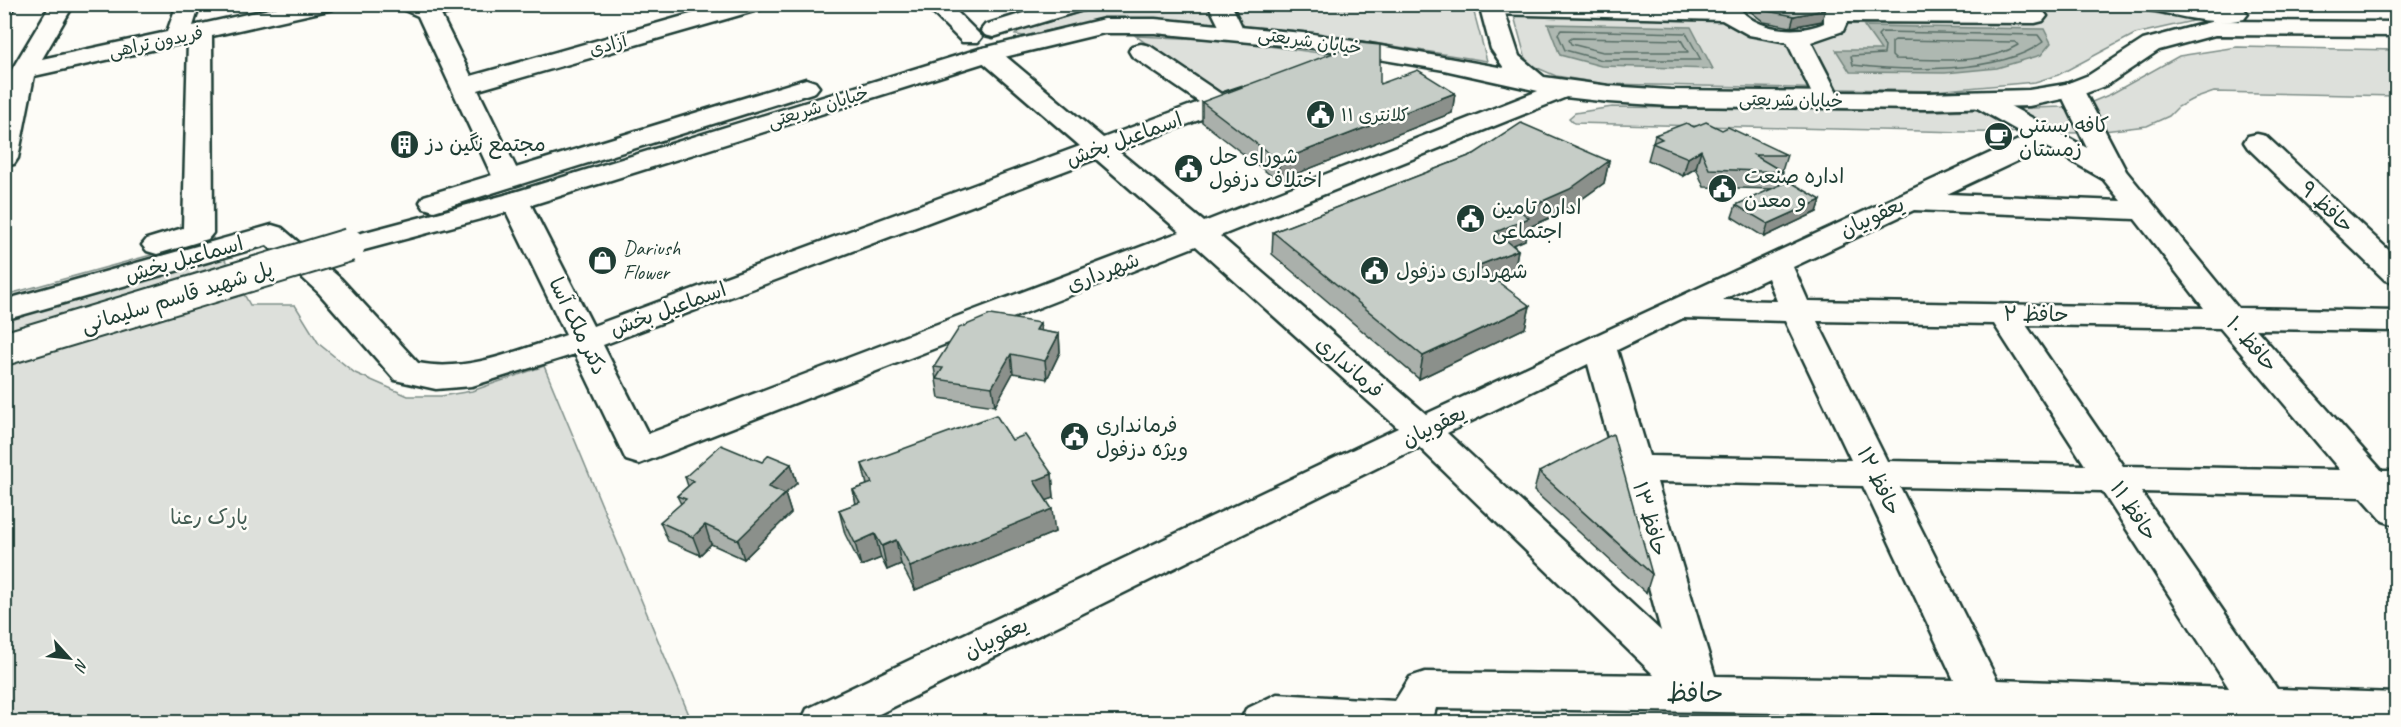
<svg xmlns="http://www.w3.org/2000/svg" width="2401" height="727" viewBox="0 0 2401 727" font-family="Caveat,'Playpen Sans Arabic',sans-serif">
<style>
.green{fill:#dde0db;stroke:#7e8e88;stroke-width:1.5}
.water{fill:#aeb8b1;stroke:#75877f;stroke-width:1.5}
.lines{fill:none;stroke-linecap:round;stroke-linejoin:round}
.shore{stroke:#586e66;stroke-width:1.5}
.minor-casing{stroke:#1f3d34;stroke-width:5}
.major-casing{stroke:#1f3d34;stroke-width:5}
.minor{fill:#fdfcf7;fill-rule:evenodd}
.major{fill:#fdfcf7;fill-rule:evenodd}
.major-bridge-casing{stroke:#1f3d34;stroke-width:36;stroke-linecap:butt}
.major-bridge{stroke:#fdfcf7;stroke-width:32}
.wall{fill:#aab0ab;stroke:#1f3d34;stroke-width:1.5}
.shaded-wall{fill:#8b908b;stroke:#1f3d34;stroke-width:1.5}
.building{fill:#c6cdc7;stroke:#1f3d34;stroke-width:1.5}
.labels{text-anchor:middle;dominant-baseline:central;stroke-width:5;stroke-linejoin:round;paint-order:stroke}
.far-street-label{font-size:18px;fill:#1f3d34;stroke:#fdfcf7}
.far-poi-label{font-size:18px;fill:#1f3d34;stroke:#fdfcf7;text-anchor:start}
.poi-label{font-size:21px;fill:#1f3d34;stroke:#fdfcf7;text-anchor:start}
.street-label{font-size:21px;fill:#1f3d34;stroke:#fdfcf7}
.park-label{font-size:21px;fill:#455e55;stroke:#fdfcf7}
.near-street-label{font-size:26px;fill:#1f3d34;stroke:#fdfcf7}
</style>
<rect width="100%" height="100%" fill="#fdfcf7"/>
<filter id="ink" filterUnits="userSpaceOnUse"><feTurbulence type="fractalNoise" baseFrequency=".0167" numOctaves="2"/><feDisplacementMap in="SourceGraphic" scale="12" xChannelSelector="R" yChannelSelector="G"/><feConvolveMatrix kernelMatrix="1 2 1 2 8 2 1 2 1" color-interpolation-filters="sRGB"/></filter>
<g filter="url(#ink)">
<!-- green -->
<g class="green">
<polygon points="2098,4 2197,20 2135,34 2058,75 2035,82 1934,91 1605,84 1556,76 1533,66 1526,60 1511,5"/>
<polygon points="1105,5 1472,5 1487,61 1299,31 1152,18 1096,20 1025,36 1015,35 1018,31"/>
<polygon points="1136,36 1225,40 1334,55 1220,96"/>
<polygon points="2237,47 2396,50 2396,96 2214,92 2191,100 2178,107 2169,116 2147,126 2086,133 1964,132 1574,123 1569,118 1575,113 1612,107 1940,111 2063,107 2092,102 2111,94 2179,56"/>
<polygon points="213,238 250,305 295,305 319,344 355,373 408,396 441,396 472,391 544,366 692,722 5,722 5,295"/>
</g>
<!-- water -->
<g class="water">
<polygon points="1548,24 1691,27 1713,69 1601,66 1560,55"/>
<polygon points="1864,26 2044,29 2051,43 2041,55 1997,68 1945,73 1850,72 1836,50 1881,50"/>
</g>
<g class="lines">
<!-- shore -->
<g class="shore">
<polygon points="1561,30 1686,33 1701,60 1602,60 1565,50 1558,34"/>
<path d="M1881 32 2038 35 2043 42C2001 74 1904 71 1853 65L1851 56 1884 54 1885 47 1878 35Z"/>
<polygon points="1572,38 1681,40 1688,52 1603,52 1571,44 1569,40"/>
<path d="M1895 40 2015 42 2018 45C1984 66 1933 59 1895 59L1892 56V42Z"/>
</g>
<defs>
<g id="minor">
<polygon points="4,4 16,4 12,10 4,12"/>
<polygon points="51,4 74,4 42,59 167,32 177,4 200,4 193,26 292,4 336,4 333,9 212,36 213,233 208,239 157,254 147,251 142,245 147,239 183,228 188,42 34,76 18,158 14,164 4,166 4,97 11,71"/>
<polygon points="399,4 468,4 465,9 441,15 471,76 726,4 764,4 761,9 478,90 521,178 517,184 507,186 497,184 493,178 418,16 402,9"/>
<polygon points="924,4 949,4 982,37 978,42 962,42"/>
<polygon points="1208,4 1231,4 1244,31 1240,36 1224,36"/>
<path d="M1481 4H1737C1751 31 1799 35 1824 23V16L1816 4H1840L1843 8 2035 9 2043 11 2047 16 2043 21 2035 23 1847 22 1843 31 1811 42 1841 100 1837 105 1828 108 1819 105 1815 100 1787 42 1749 35 1722 20 1491 14 1483 12 1480 7Z"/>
<path d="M1141 44 1150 46 1221 94 1242 87 1251 90 1255 95 1251 100 1118 151 1204 222 1556 84 1565 81 1574 84 1578 89 1574 94 1220 236 1426 414 2027 136 1972 105 1968 100 1972 95 1981 92 1990 95 2087 148 2059 90 2063 85 2072 82 2081 85 2126 171 2238 308 2396 311V331L2256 329 2382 471H2396V525L2383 521 2362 497 2141 492 2277 689 2396 693V722H2188L1984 716 1436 708 1432 722H1240L1246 709 1277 694 1395 701 1410 677 1425 672 1654 675 1419 447 863 722H801L807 709 1398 428 1196 246 639 464 626 460 575 354 472 386 436 389 395 380 319 293 267 245 4 320V300L272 225 282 228 341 279 418 363C468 373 518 350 566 335L501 201 505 195 515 192 525 195 529 201 593 326 1080 146 979 59 976 54 979 49 988 47 997 49 1103 138 1199 102 1132 56 1129 51 1132 46ZM2047 147 2103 179 2121 201 1947 194ZM1096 159 1180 232 648 434 603 345ZM1914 210 2135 219 2204 308 1808 301 1793 267ZM1768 278 1777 301 1722 300ZM1683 318 1785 321 1851 460 1649 456 1617 350ZM1817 321 1994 324 2085 465 1887 461ZM2026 325 2220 328 2340 470 2123 466ZM1588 364 1661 631 1447 433ZM1657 482 1863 486 1954 680 1715 676ZM1900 487 2102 491 2229 688 1997 680Z"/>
<polygon points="2257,134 2266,136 2396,257 2396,282 2385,280 2248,148 2244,142 2248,136"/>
</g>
<g id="major">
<polygon points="1052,4 1089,4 1086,9 993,37 985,35 981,30 985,25"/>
<polygon points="1479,4 1502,4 1519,56 1544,77 1609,86 1670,90 1927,93 2029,90 2066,84 2089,75 2143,40 2214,21 2396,22 2396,36 2215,35 2159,50 2107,85 2081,95 2029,106 1927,109 1670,106 1609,102 1565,97 1444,70 1313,48 1155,33 1104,33 996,59 525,207 349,254 339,251 334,245 339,239 505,195 979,49 1104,19 1155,19 1313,34 1504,68 1491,49"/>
<path d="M2146 4 2236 7 2244 9 2248 14 2244 19C2216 26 2177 16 2149 9Z"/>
<polygon points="806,79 815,82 819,87 815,92 444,208 434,211 424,208 420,202 424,196"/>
</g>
</defs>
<!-- minor casing -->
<use href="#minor" class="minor-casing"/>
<!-- major casing -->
<use href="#major" class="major-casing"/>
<!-- minor -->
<use href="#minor" class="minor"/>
<!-- major -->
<use href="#major" class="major"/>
<defs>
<polyline id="major-bridge" points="4,349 349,245"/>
</defs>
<!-- major-bridge casing -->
<use href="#major-bridge" class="major-bridge-casing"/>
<!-- major-bridge -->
<use href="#major-bridge" class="major-bridge"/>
</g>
<!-- wall -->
<g class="wall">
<polygon points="1741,4 1824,4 1825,10 1822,21 1791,27 1764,22"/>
<polygon points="1380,84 1455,93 1452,113 1278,181 1202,122 1202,102"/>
<polygon points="1694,127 1722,130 1787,155 1782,171 1783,172 1779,186 1821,200 1817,212 1764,237 1732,217 1736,205 1772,189 1704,187 1696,168 1683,176 1648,160 1655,135"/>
<polygon points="1474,154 1609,161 1604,183 1565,211 1527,228 1525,240 1513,245 1518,250 1514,272 1495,280 1530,306 1525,328 1419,379 1272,254 1273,232"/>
<polygon points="1040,323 1041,331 1059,334 1060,352 1047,379 1013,373 995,406 939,398 934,367"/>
<polygon points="1012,440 1052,474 1054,498 1047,500 1055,532 915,590 901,564 887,570 881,558 861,566 845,534 839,510 856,504 853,490 867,485 862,464"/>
<polygon points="762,462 791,464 797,483 785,494 791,513 744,559 711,544 700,555 668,541 660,522 681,504 677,496 688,486 685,477"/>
<polygon points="1539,472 1652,574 1646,593 1534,491"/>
</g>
<!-- shaded-wall -->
<g class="shaded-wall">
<polygon points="1825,10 1822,21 1791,27 1794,16"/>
<polygon points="1455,93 1452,113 1278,181 1279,161"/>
<polygon points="1701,150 1696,168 1683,176 1688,158"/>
<polygon points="1609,161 1604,183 1565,211 1527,228 1525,240 1493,254 1496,232 1520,211"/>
<polygon points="1821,200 1817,212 1764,237 1768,224"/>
<polygon points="1518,250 1514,272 1473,289 1477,266"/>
<polygon points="1530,306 1525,328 1419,379 1423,356"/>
<polygon points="1040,323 1042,341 1036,330"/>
<polygon points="1059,334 1060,352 1047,379 1045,361"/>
<polygon points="1011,354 1013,373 995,406 992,387"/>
<polygon points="791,464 797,483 785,494 791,513 744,559 738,540 768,487"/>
<polygon points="1052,474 1054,498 1037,504 1034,481"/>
<polygon points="1052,509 1055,532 915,590 910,567"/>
<polygon points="705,525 711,544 700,555 693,537"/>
<polygon points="875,534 881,558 861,566 855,543"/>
<polygon points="896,540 901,564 887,570 882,546"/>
</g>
<!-- building -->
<g class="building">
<polygon points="1758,4 1824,4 1825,10 1794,16 1767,11"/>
<polygon points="1360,43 1380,45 1380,84 1418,70 1455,93 1279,161 1202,102"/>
<polygon points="1706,122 1722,130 1728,127 1787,155 1754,155 1783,172 1709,169 1701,150 1688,158 1652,143 1662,139 1655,135 1686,123 1694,127"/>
<polygon points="1521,123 1609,161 1570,189 1520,211 1529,218 1496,232 1518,250 1477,266 1530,306 1423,356 1273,232 1474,154"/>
<polygon points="1789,181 1821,200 1768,224 1736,205"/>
<polygon points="990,315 1040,323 1036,330 1059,334 1045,361 1011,354 992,387 936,379 943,368 934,367 959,328"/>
<polygon points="996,415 1012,440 1025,435 1052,474 1034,481 1052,509 910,567 896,540 882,546 875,534 855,543 839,510 860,502 853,490 872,483 862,464"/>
<polygon points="1613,434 1652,574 1539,472"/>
<polygon points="721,445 762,462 769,455 791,464 768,487 785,494 738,540 705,525 693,537 660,522 686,499 677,496 694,481 685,477"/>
</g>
</g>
<!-- icons -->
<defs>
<symbol id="civic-disc" viewBox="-11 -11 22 22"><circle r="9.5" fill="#1f3d34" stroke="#fdfcf7"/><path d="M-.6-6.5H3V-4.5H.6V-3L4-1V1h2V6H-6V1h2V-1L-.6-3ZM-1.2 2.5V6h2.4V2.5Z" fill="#fff"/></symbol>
<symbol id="cafe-disc" viewBox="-11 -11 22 22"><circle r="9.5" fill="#1f3d34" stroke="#fdfcf7"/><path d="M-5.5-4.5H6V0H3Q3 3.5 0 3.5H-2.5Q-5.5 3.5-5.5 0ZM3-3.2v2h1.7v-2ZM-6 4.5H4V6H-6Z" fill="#fff"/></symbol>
<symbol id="building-disc" viewBox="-11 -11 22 22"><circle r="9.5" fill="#1f3d34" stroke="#fdfcf7"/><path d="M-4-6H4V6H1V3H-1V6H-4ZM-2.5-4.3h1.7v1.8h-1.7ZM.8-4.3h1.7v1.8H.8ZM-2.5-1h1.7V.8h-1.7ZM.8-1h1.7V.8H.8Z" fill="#fff"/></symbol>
<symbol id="shop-disc" viewBox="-11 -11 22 22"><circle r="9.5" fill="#1f3d34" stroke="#fdfcf7"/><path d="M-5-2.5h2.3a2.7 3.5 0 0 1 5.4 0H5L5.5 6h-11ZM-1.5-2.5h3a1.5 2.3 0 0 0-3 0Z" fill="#fff"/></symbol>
</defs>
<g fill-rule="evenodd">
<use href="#civic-disc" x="1304" y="98" width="33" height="33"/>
<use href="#cafe-disc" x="1982" y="120" width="33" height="33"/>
<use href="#building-disc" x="388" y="128" width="33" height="33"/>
<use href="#civic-disc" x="1172" y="152" width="33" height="33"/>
<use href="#civic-disc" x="1706" y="172" width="33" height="33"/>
<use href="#civic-disc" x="1454" y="202" width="33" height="33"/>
<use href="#shop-disc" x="586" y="244" width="33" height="33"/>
<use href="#civic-disc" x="1358" y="254" width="33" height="33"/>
<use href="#civic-disc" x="1058" y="420" width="33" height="33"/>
</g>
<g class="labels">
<!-- far-street labels -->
<g class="far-street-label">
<text transform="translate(1310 41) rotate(8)">خیابان شریعتی</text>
<text transform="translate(156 42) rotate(-12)">فریدون تراهی</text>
<text transform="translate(608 45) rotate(-16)">آزادی</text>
<text transform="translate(1791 100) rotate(1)">خیابان شریعتی</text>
<text transform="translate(818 107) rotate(-17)">خیابان شریعتی</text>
</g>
<!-- far-poi labels -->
<g class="far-poi-label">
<text x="1341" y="115">کلانتری ۱۱</text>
</g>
<!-- poi labels -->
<g class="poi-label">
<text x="2019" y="125">کافه بستنی<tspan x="2019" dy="24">زمستان</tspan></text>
<text x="426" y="144">مجتمع نگین دز</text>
<text x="1209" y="156">شورای حل<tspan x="1209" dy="24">اختلاف دزفول</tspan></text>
<text x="1744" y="176">اداره صنعت<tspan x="1744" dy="24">و معدن</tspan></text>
<text x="1492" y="207">اداره تامین<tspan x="1492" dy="24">اجتماعی</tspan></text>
<text x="623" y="248">Dariush<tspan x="623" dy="24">Flower</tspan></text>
<text x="1396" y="271">شهرداری دزفول</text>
<text x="1096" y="425">فرمانداری<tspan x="1096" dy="24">ویژه دزفول</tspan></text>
</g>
<!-- street labels -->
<g class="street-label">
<text transform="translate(1124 139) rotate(-20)">اسماعیل بخش</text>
<text transform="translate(2327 207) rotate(43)">حافظ ۹</text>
<text transform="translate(1872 217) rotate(-25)">یعقوبیان</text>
<text transform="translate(184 259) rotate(-16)">اسماعیل بخش</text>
<text transform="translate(1103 272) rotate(-21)">شهرداری</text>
<text transform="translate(177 297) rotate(-17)">پل شهید قاسم سلیمانی</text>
<text transform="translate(668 309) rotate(-20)">اسماعیل بخش</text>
<text transform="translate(2036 314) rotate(1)">حافظ ۲</text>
<text transform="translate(578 326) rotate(64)">دکتر ملک آسا</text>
<text transform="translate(2252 344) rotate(49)">حافظ ۱۰</text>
<text transform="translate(1350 367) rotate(41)">فرمانداری</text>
<text transform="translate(1434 426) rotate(-26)">یعقوبیان</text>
<text transform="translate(1879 481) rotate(64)">حافظ ۱۲</text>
<text transform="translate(2134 511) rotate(56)">حافظ ۱۱</text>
<text transform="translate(1650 519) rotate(74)">حافظ ۱۳</text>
<text transform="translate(996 638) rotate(-26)">یعقوبیان</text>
</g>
<!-- park labels -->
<g class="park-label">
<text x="209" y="517">پارک رعنا</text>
</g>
<!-- near-street labels -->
<g class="near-street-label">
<text transform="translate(1695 693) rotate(1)">حافظ</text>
</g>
</g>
<!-- margin -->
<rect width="2401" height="727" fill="none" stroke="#fdfcf7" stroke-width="24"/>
<rect x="12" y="12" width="2377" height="703" fill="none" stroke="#1f3d34" stroke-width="2" filter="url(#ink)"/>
<!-- north arrow -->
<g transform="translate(69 658) rotate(117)" stroke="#fdfcf7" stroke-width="4.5" paint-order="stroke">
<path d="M0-4.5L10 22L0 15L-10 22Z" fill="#1f3d34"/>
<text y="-9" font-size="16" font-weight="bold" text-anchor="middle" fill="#1f3d34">N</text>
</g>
</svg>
